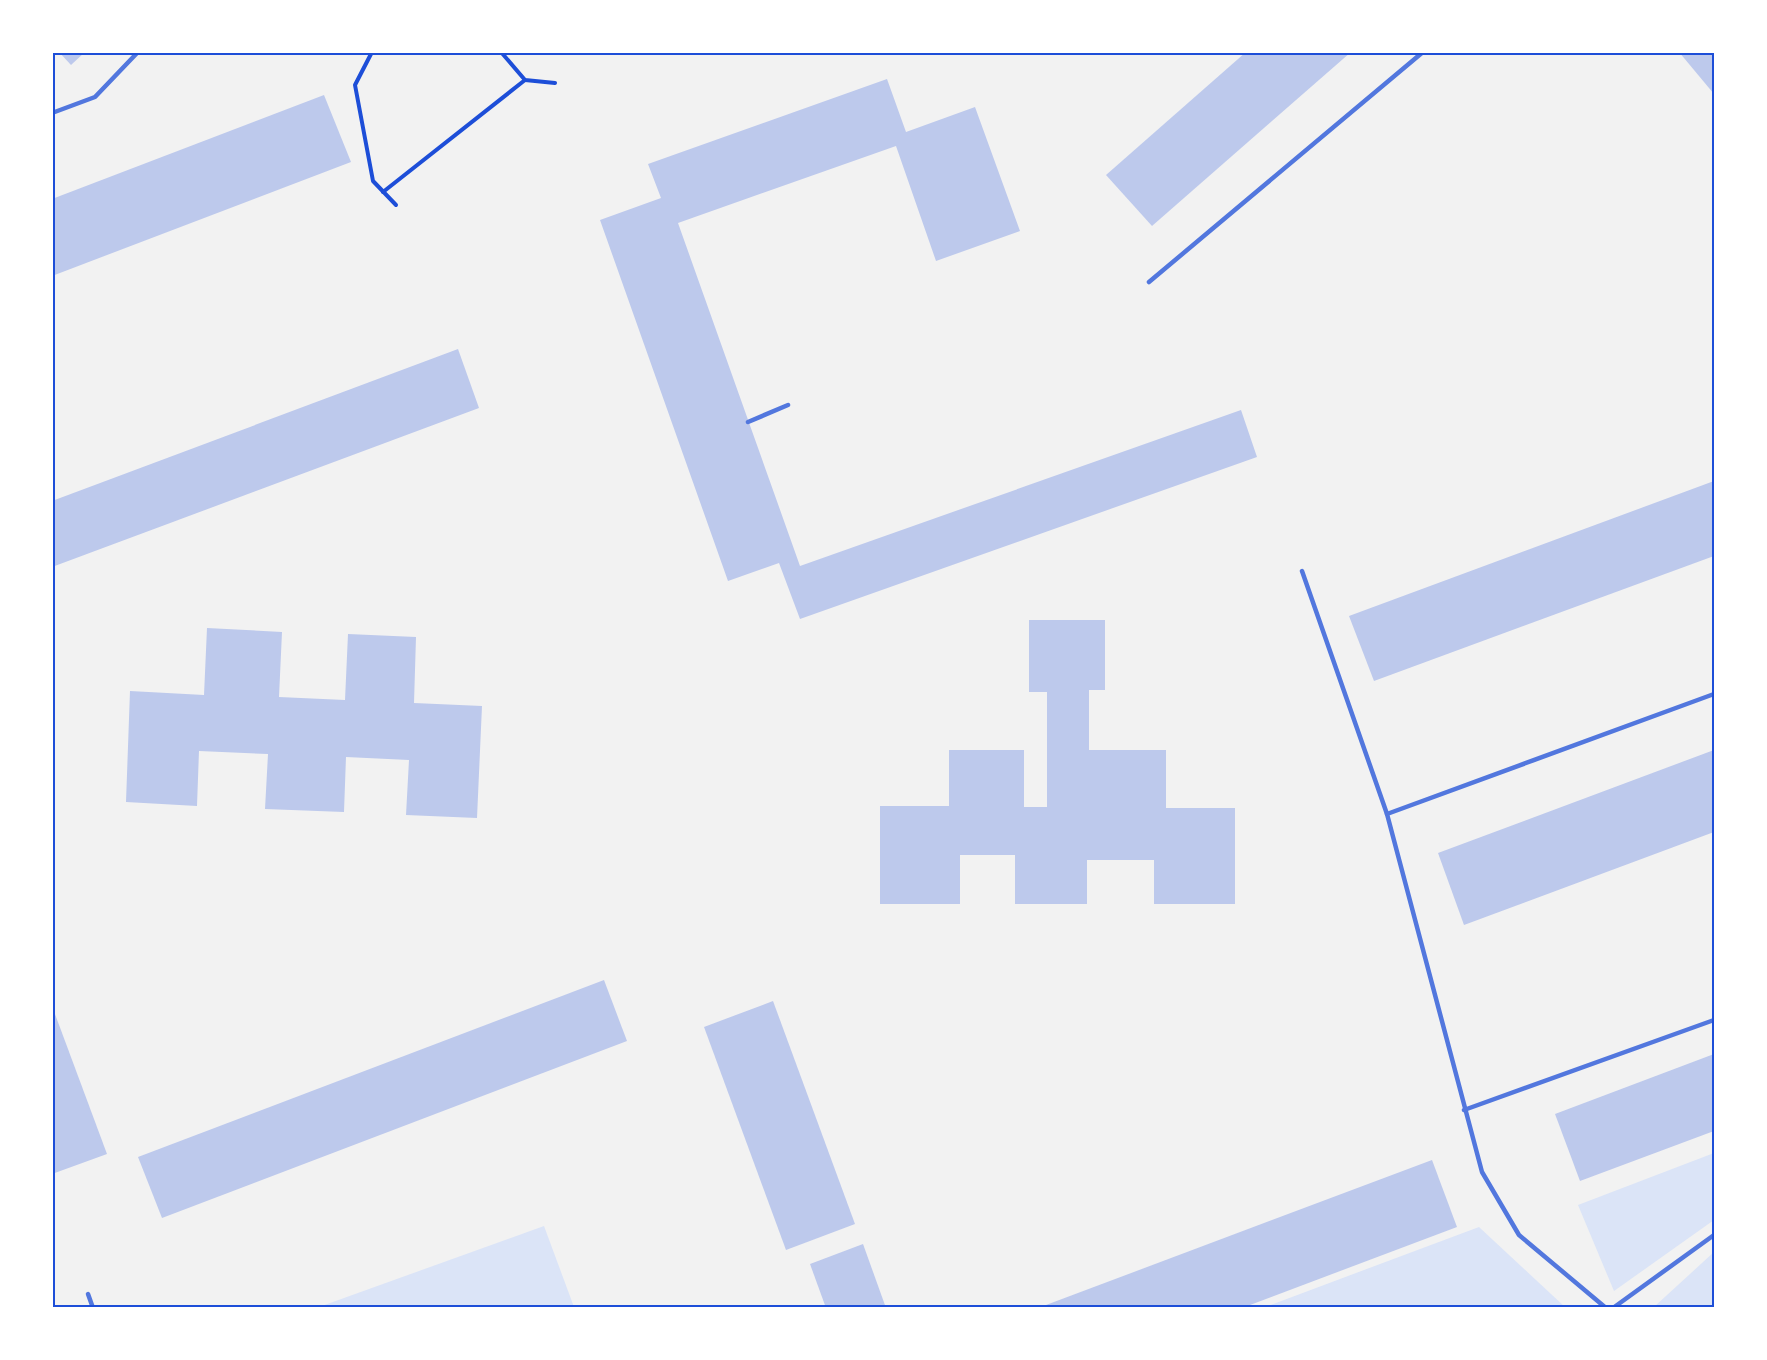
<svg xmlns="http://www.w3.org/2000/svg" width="1767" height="1360" viewBox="0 0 1767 1360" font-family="Ubuntu,sans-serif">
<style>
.green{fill:#dbe4f7}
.building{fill:#bdc9ec}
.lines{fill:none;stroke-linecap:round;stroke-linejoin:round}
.path{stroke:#1d4ed8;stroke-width:4}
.service{stroke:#5277de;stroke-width:4.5}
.neatline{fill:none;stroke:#1d4ed8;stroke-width:2}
</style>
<rect width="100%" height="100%" fill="#f2f2f2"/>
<!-- green -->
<g class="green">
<polygon points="1714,1153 1714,1220 1614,1291 1578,1205"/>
<polygon points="544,1226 574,1307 319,1307"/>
<polygon points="1479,1227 1565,1307 1265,1307"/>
<polygon points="1714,1252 1714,1307 1654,1307"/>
</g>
<!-- building -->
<g class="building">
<polygon points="59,52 85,52 71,65"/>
<polygon points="1246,52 1351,52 1152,226 1106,175"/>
<polygon points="1679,52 1714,52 1714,94"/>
<polygon points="887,79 906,132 975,107 1020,231 936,261 896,146 678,223 800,566 1241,410 1257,457 800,619 779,563 728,581 600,220 661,198 648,164"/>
<polygon points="324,95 351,162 52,276 52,199"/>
<polygon points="458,349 479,408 52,567 52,501"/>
<polygon points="1714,481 1714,556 1374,681 1349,616"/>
<polygon points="1029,620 1105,620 1105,690 1089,690 1089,750 1166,750 1166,808 1235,808 1235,904 1154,904 1154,860 1087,860 1087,904 1015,904 1015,855 960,855 960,904 880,904 880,806 949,806 949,750 1024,750 1024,807 1047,807 1047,692 1029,692"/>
<polygon points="207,628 282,632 279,697 345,700 348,634 416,637 414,703 482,706 477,818 406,815 409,760 346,757 344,812 265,809 268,754 199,751 197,806 126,802 130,691 204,695"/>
<polygon points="1714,750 1714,832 1464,925 1438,853"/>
<polygon points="604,980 627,1041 162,1218 138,1157"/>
<polygon points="773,1001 855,1224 786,1250 704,1027"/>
<polygon points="52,1006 107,1154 52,1174"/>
<polygon points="1714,1054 1714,1131 1580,1181 1555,1114"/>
<polygon points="1432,1160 1457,1227 1242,1308 1038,1308"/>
<polygon points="863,1244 886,1308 826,1308 810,1264"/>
</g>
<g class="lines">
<!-- path -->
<g class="path">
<polyline points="372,52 355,85 373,181 396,205"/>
<polyline points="501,52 525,80 555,83"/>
<polyline points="383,192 525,80"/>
</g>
<!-- service -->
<g class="service">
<polyline points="52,113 95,97 138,52"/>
<polyline points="1149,282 1423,52"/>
<polyline points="748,422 788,405"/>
<polyline points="1302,571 1387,814 1482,1172 1519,1235 1606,1308"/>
<polyline points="1387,814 1714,694"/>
<polyline points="1464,1110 1714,1020"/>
<polyline points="88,1294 93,1308"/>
<polyline points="1613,1308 1714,1235"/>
</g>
</g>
<!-- border -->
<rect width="1767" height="1360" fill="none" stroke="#ffffff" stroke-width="108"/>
<rect x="54" y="54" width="1659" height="1252" class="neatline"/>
</svg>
